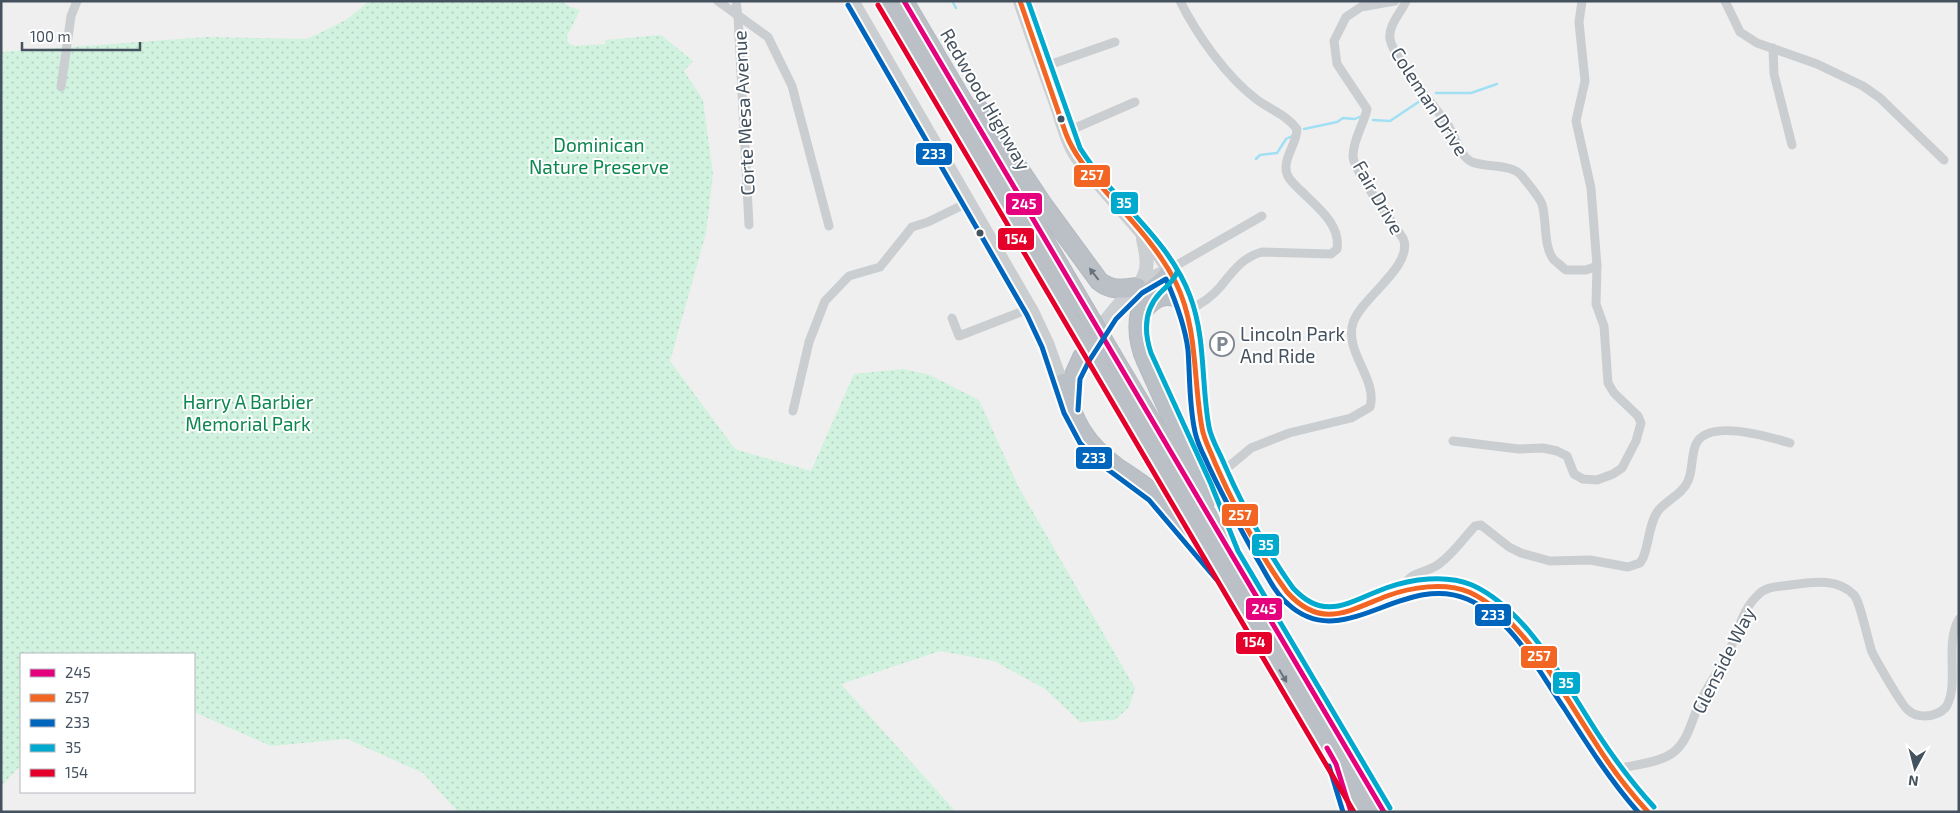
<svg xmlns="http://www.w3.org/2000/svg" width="1960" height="813" viewBox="0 0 1960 813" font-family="'Exo 2',sans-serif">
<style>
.green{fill:url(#green-dots)}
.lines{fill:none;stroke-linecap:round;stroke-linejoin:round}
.stream{stroke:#a1e0f4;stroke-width:2.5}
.motorway-casing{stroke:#b3b9c0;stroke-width:20}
.minor{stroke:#cbced0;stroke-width:9}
.tertiary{stroke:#cbced0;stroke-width:11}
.secondary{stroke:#cbcfd2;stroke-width:14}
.motorway{stroke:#bbc0c6;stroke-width:18}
.motorway-bridge-casing{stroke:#b3b9c0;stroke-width:20;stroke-linecap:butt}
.motorway-bridge{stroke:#bbc0c6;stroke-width:18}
.bus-1-casing{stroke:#fff;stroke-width:9}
.bus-2-casing{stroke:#fff;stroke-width:9}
.bus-3-casing{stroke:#fff;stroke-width:9}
.bus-4-casing{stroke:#fff;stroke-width:9}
.bus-5-casing{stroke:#fff;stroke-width:9}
.bus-1{stroke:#e5007d;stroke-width:5}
.bus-2{stroke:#f26522;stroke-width:5}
.bus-3{stroke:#0065bd;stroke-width:5}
.bus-4{stroke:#00a9ce;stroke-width:5}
.bus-5{stroke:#e4002b;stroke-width:5}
.oneway{fill:#68727d}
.bus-dot{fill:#44515e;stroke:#fff;stroke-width:2}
.labels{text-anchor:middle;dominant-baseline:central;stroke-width:4;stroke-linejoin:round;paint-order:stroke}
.street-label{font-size:19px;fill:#44515e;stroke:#fff}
.park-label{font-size:19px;fill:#0c874e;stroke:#fff}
.poi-label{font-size:19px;fill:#44515e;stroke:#fff;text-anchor:start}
.line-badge{stroke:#fff;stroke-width:2}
.badge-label{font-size:14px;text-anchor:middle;font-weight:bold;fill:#fff}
</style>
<defs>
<pattern id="green-dots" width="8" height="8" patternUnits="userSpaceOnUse" patternTransform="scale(1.25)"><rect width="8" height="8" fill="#d1f2de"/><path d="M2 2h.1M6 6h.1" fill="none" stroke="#b5d1c1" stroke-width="1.8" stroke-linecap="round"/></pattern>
</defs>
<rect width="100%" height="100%" fill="#f0efef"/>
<!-- green -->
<polygon class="green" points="369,1 563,1 568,6 580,10 567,36 568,43 574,46 605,44 605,40 661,35 693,61 684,71 703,100 713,175 706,233 670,361 735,449 811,471 854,374 903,369 930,375 979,400 1019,488 1135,688 1129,707 1115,720 1080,722 1045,689 994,661 940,651 841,684 956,812 458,812 423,773 347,739 271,746 194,712 194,654 21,654 21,765 1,786 1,52 207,37 307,39 346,20"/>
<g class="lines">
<!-- stream -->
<g class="stream">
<polyline points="952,1 956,8"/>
<polyline points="1436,93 1471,93 1497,84"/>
<polyline points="1373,120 1390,121 1423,99"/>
<polyline points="1304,129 1337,122 1343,118 1355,119 1359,117"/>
<polyline points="1256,159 1260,155 1277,153 1286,139 1292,136"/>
</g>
<defs>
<g id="motorway">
<polyline points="884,1 1075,327"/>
<polyline points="904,1 1085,309"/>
<path d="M979 109 1044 206 1099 281C1111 291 1123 289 1137 287"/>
<path d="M1170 269C1167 280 1159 283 1152 290 1134 309 1136 339 1146 361L1208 498"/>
<path d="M1145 309C1155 296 1170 291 1184 302"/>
<polyline points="1112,355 1384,812"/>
<polyline points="1102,372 1363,812"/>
<path d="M1063 383C1073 422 1085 444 1118 468 1130 476 1143 484 1153 493 1167 507 1179 523 1191 537"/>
<polyline points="1071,399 1073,377 1082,357"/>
</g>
</defs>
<!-- motorway casing -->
<use href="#motorway" class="motorway-casing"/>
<!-- minor -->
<g class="minor">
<polyline points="718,1 768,37 792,86 829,226"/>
<polyline points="736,1 738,16 749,225"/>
<path d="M1180 1C1197 35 1226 76 1256 99 1269 109 1287 115 1297 129 1297 144 1282 159 1287 174 1289 180 1295 185 1299 189 1316 206 1341 224 1337 249L1331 254 1262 252C1243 257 1233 271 1221 286 1212 297 1200 305 1187 311"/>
<path d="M1406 1C1401 13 1388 25 1390 39 1393 57 1435 107 1447 124 1456 136 1459 156 1472 162 1487 168 1511 163 1522 176 1528 184 1538 195 1542 204 1547 220 1543 247 1554 260 1558 263 1562 267 1566 270H1586L1597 266"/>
<polyline points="1725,1 1740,32 1757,43 1817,64 1863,86 1880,98 1944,160"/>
<polyline points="1773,48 1774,74 1792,145"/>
<polyline points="1043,67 1115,42"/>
<polyline points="61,87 71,16 77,1"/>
<polyline points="1066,132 1135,102"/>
<polyline points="1170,269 1262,216"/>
<polyline points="952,318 959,336 1031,308"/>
<polyline points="793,411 809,342 825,301 849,276 880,267 912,227 928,222 969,202"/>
<polyline points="1453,441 1519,449 1543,448 1557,451 1567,456 1574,474 1583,479 1597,480 1613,474 1622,468 1636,441 1641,423 1638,416 1614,393 1608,383 1604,326 1596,304 1597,266 1591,188 1576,121 1585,81 1579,22 1582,1"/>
<path d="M1220 474 1251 448 1289 433 1351 418 1370 407C1378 379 1344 352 1353 323 1361 298 1411 268 1404 241 1403 237 1398 232 1396 228 1387 214 1353 170 1353 156 1353 139 1364 124 1367 109L1337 64 1334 41 1346 17 1361 7 1395 1"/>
<path d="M1404 591C1407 570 1424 575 1439 564 1453 554 1463 539 1475 526L1481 525 1509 547 1521 553 1550 561 1590 560 1628 567 1640 563 1643 558C1649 544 1649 523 1658 511 1666 500 1683 494 1688 481 1693 470 1691 455 1696 444 1708 418 1770 437 1790 443"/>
<path d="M1614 770C1633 764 1660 764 1675 751 1688 740 1692 720 1699 704 1707 687 1718 672 1727 655 1738 636 1741 610 1758 595 1764 588 1773 587 1782 586 1804 584 1836 575 1854 595 1860 601 1868 641 1872 652 1876 660 1902 706 1908 710 1913 715 1919 716 1925 716 1932 716 1941 713 1946 707 1960 685 1944 644 1959 619"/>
</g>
<!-- tertiary -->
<polyline class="tertiary" points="854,1 1034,312 1049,344 1063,383"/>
<!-- secondary -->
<g class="secondary">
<path d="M1020 1C1032 37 1045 73 1058 109 1063 125 1068 144 1077 157 1083 167 1092 175 1099 184 1129 219 1166 254 1183 299 1198 341 1194 385 1202 429 1204 438 1208 447 1212 455 1226 489 1244 520 1262 552 1273 569 1282 591 1298 603 1332 629 1357 607 1389 595 1413 587 1443 583 1468 592 1519 610 1574 713 1605 758 1618 777 1632 795 1648 812"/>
<path d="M1139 285C1150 269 1147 257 1143 239"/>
<path d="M1094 338C1115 305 1133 286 1169 270"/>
</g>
<!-- motorway -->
<use href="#motorway" class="motorway"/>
<defs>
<g id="motorway-bridge">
<polyline points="1085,309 1112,355"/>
<polyline points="1075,327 1102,372"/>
</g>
</defs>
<!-- motorway-bridge casing -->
<use href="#motorway-bridge" class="motorway-bridge-casing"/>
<!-- motorway-bridge -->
<use href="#motorway-bridge" class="motorway-bridge"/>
<defs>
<g id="bus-1">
<polyline points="904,1 1384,812"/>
<polyline points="1327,748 1336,764 1351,812"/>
</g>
<path id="bus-2" d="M1020 1 1066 134C1075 157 1091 174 1107 193 1132 221 1159 249 1176 283 1198 328 1193 379 1202 428 1204 440 1211 452 1215 463 1233 504 1261 557 1287 592 1321 630 1348 611 1387 596 1411 587 1445 582 1469 592 1522 616 1562 692 1593 739 1609 765 1627 789 1648 812"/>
<g id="bus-3">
<polyline points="848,5 1027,315 1042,347 1064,413 1080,443 1099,463 1149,500 1216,579"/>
<path d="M1078 410 1080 379 1089 361 1116 319 1142 293 1166 279C1176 302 1185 325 1188 350 1190 377 1189 405 1195 432 1197 441 1201 450 1205 458 1220 492 1238 524 1256 557 1266 573 1274 592 1288 604 1343 655 1402 572 1467 599 1512 618 1538 670 1564 708 1587 744 1610 780 1638 812"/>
<polyline points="1329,766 1343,812"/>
</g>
<g id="bus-4">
<path d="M1028 1 1080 148C1113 201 1168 237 1190 296 1206 338 1201 384 1209 427 1211 438 1217 448 1222 459 1239 499 1267 552 1293 588 1325 623 1350 601 1386 588 1411 579 1446 574 1472 585 1528 610 1566 685 1598 734 1615 760 1633 784 1654 807"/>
<path d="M1177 272C1174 281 1167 286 1160 293 1144 310 1144 332 1151 353L1211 484 1238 551 1390 808"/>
</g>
<polyline id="bus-5" points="878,5 1354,812"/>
</defs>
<!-- bus-1 casing -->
<use href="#bus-1" class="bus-1-casing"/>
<!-- bus-2 casing -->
<use href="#bus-2" class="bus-2-casing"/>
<!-- bus-3 casing -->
<use href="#bus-3" class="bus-3-casing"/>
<!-- bus-4 casing -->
<use href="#bus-4" class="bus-4-casing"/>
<!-- bus-5 casing -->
<use href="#bus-5" class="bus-5-casing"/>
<!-- bus-1 -->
<use href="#bus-1" class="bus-1"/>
<!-- bus-2 -->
<use href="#bus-2" class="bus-2"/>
<!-- bus-3 -->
<use href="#bus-3" class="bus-3"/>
<!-- bus-4 -->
<use href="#bus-4" class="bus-4"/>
<!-- bus-5 -->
<use href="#bus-5" class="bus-5"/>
</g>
<!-- one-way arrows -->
<defs><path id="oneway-solid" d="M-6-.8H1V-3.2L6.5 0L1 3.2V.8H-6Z" transform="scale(1.25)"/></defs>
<g class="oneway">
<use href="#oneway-solid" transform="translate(1094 274) rotate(-128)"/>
<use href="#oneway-solid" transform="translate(1283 676) rotate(59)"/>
</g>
<!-- icons -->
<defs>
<symbol id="parking-ring" viewBox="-11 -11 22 22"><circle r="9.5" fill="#fff" stroke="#808891" stroke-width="1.5"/><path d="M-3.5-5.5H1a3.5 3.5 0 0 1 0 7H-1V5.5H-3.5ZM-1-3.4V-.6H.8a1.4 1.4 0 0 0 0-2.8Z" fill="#808891"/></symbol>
</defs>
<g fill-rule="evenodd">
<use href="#parking-ring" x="1208" y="330" width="28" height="28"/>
</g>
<!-- markers -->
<g class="bus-dot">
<circle cx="1061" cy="119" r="4.5"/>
<circle cx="980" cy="233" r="4.5"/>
</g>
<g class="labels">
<!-- street labels -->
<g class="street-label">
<text transform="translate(986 99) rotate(60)">Redwood Highway</text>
<text transform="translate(1430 101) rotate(57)">Coleman Drive</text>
<text transform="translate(743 113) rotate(-93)">Corte Mesa Avenue</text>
<text transform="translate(1379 197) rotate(60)">Fair Drive</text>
<text transform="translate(1723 660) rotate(-63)">Glenside Way</text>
</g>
<!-- park labels -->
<g class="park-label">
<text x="599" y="144">Dominican<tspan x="599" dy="22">Nature Preserve</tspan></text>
<text x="248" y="401">Harry A Barbier<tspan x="248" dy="22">Memorial Park</tspan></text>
</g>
<!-- poi labels -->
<g class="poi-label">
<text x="1240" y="333">Lincoln Park<tspan x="1240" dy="22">And Ride</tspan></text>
</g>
</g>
<g class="line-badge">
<rect x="915" y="142" width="38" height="24" rx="5" fill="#0065bd"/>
<rect x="1073" y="164" width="38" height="24" rx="5" fill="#f26522"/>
<rect x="1110" y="191" width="29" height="24" rx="5" fill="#00a9ce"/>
<rect x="1005" y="192" width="38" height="24" rx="5" fill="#e5007d"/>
<rect x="997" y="227" width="38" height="24" rx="5" fill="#e4002b"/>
<rect x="1075" y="446" width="38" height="24" rx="5" fill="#0065bd"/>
<rect x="1221" y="503" width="38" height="24" rx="5" fill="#f26522"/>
<rect x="1251" y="533" width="29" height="24" rx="5" fill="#00a9ce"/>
<rect x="1245" y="597" width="38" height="24" rx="5" fill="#e5007d"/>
<rect x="1474" y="603" width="38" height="24" rx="5" fill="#0065bd"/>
<rect x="1235" y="631" width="38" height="24" rx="5" fill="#e4002b"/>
<rect x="1520" y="645" width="38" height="24" rx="5" fill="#f26522"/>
<rect x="1552" y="671" width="29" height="24" rx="5" fill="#00a9ce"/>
</g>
<g class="badge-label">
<text x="934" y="159">233</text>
<text x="1092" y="180">257</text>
<text x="1124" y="208">35</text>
<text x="1024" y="209">245</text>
<text x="1016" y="244">154</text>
<text x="1094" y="463">233</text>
<text x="1240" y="520">257</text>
<text x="1266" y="550">35</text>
<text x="1264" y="614">245</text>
<text x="1493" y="620">233</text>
<text x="1254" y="647">154</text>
<text x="1539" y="661">257</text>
<text x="1566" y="688">35</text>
</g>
<!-- border -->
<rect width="1960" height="813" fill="none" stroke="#44515e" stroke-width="5"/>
<!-- legend -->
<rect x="20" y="653" width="175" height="140" fill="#ffffff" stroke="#b4b9bf"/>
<rect x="30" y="669" width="25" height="8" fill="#e5007d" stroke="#b4b9bf"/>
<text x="65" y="678" font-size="15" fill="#44515e">245</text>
<rect x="30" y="694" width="25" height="8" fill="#f26522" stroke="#b4b9bf"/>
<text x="65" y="703" font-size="15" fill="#44515e">257</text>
<rect x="30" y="719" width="25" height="8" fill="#0065bd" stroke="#b4b9bf"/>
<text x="65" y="728" font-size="15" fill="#44515e">233</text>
<rect x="30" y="744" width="25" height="8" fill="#00a9ce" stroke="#b4b9bf"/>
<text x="65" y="753" font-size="15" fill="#44515e">35</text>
<rect x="30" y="769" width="25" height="8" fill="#e4002b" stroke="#b4b9bf"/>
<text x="65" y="778" font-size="15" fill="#44515e">154</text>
<!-- north arrow -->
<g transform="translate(1915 768) rotate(187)" stroke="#ffffff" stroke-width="4" paint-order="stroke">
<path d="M0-4L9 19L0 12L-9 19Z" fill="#44515e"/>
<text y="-8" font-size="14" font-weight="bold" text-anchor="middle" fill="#44515e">N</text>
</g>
<!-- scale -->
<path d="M22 42v8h118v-8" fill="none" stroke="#44515e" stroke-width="2.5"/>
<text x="30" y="42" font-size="15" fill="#44515e" stroke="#ffffff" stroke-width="4" paint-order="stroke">100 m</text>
</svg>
